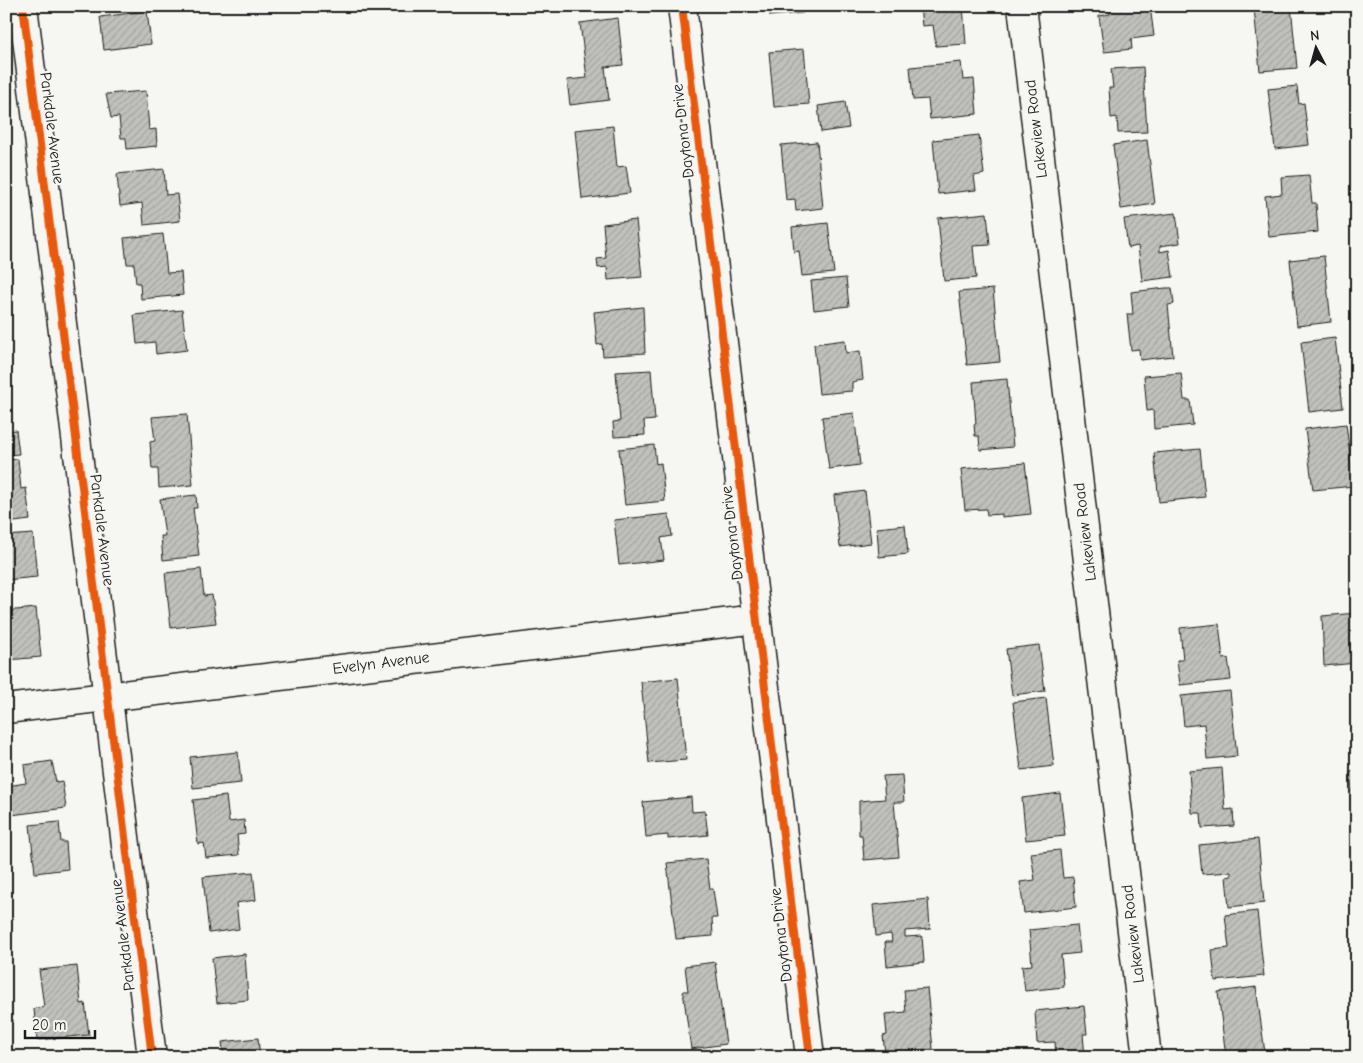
<svg xmlns="http://www.w3.org/2000/svg" width="1363" height="1063" viewBox="0 0 1363 1063" font-family="'Comic Neue',sans-serif">
<style>
.building{fill:url(#building-hatch);stroke:#1c1c1c}
.lines{fill:none;stroke-linecap:round;stroke-linejoin:round}
.minor-casing{stroke:#1c1c1c;stroke-width:31}
.minor{stroke:#f6f6f2;stroke-width:28}
.cycleway-casing{stroke:#f6f6f2;stroke-width:11}
.cycleway{stroke:#e8590c;stroke-width:8}
.labels{text-anchor:middle;dominant-baseline:central;stroke-width:4.5;stroke-linejoin:round;paint-order:stroke}
.street-label{font-size:16px;fill:#1c1c1c;stroke:#f6f6f2}
</style>
<defs>
<pattern id="building-hatch" width="6" height="6" patternUnits="userSpaceOnUse" patternTransform="scale(1.25)"><rect width="6" height="6" fill="#c0c0bd"/><path d="M-1 1l2-2M0 6l6-6M5 7l2-2" fill="none" stroke="#a4a4a2"/></pattern>
</defs>
<rect width="100%" height="100%" fill="#f6f6f2"/>
<filter id="ink" filterUnits="userSpaceOnUse"><feTurbulence type="fractalNoise" baseFrequency=".02" numOctaves="2"/><feDisplacementMap in="SourceGraphic" scale="10" xChannelSelector="R" yChannelSelector="G"/><feConvolveMatrix kernelMatrix="1 2 1 2 8 2 1 2 1" color-interpolation-filters="sRGB"/></filter>
<g filter="url(#ink)">
<!-- building -->
<g class="building">
<polygon points="769,6 802,6 803,13 770,16"/>
<polygon points="920,6 963,6 966,44 936,46 933,25 922,26"/>
<polygon points="1109,6 1150,6 1154,36 1131,39 1132,49 1104,52 1099,16 1110,14"/>
<polygon points="1291,6 1297,68 1260,71 1254,8"/>
<polygon points="147,11 151,44 104,50 100,17"/>
<polygon points="618,18 623,65 605,67 609,100 570,105 567,80 587,78 580,23"/>
<polygon points="804,49 809,104 774,107 769,52"/>
<polygon points="961,62 963,80 974,79 977,114 930,119 928,99 913,100 910,67"/>
<polygon points="1143,67 1147,132 1118,133 1117,117 1111,118 1109,88 1113,88 1111,69"/>
<polygon points="1297,86 1299,104 1304,103 1309,145 1275,149 1268,89"/>
<polygon points="146,91 149,130 156,129 157,146 127,149 126,138 121,138 119,117 111,118 106,94"/>
<polygon points="845,102 849,128 821,132 818,106"/>
<polygon points="613,126 617,167 626,166 630,193 582,199 575,130"/>
<polygon points="979,135 984,174 974,176 976,190 938,194 933,140"/>
<polygon points="1147,140 1155,204 1121,209 1113,145"/>
<polygon points="817,142 823,208 796,211 795,199 786,200 781,145"/>
<polygon points="164,169 166,195 177,194 180,221 144,225 142,203 120,206 117,174"/>
<polygon points="1309,175 1312,203 1316,203 1318,232 1269,237 1265,196 1282,194 1281,177"/>
<polygon points="987,213 990,245 973,246 976,278 944,281 938,218"/>
<polygon points="1176,213 1180,243 1160,246 1160,252 1169,250 1173,277 1142,281 1138,246 1128,248 1124,219"/>
<polygon points="636,220 642,277 608,280 607,267 598,268 597,259 606,258 603,224"/>
<polygon points="828,223 834,273 802,276 799,251 794,252 792,227"/>
<polygon points="163,234 167,273 181,272 183,295 141,299 140,283 136,283 134,264 127,264 124,238"/>
<polygon points="1324,256 1331,322 1297,326 1290,260"/>
<polygon points="846,278 849,306 814,310 811,281"/>
<polygon points="1166,288 1172,288 1174,304 1168,305 1173,356 1140,360 1139,349 1131,350 1127,314 1133,314 1131,292"/>
<polygon points="993,289 1000,362 967,365 959,292"/>
<polygon points="643,307 645,353 603,356 602,344 597,345 594,312"/>
<polygon points="182,310 187,350 156,354 155,342 137,344 134,315"/>
<polygon points="1335,338 1343,408 1309,412 1301,342"/>
<polygon points="845,340 846,353 860,351 863,380 852,382 852,391 819,394 814,344"/>
<polygon points="9,347 10,363 6,364 6,377 6,348"/>
<polygon points="651,370 655,420 644,421 645,435 614,437 613,422 620,421 616,372"/>
<polygon points="1181,373 1184,400 1190,400 1193,425 1154,429 1153,410 1147,411 1144,376"/>
<polygon points="1007,379 1013,447 980,450 979,436 975,436 974,424 976,424 973,382"/>
<polygon points="854,413 860,465 829,469 822,417"/>
<polygon points="187,414 193,485 159,488 158,469 152,469 150,442 155,441 152,417"/>
<polygon points="6,419 8,431 16,430 19,454 6,455"/>
<polygon points="1346,424 1354,486 1313,490 1305,429"/>
<polygon points="654,445 656,464 661,463 665,501 625,505 619,449"/>
<polygon points="1200,449 1205,497 1159,502 1154,453"/>
<polygon points="18,459 21,489 26,488 30,520 6,523 6,460"/>
<polygon points="1025,463 1031,514 1002,517 1002,514 987,515 986,509 965,510 961,469"/>
<polygon points="865,491 871,543 840,547 834,495"/>
<polygon points="196,495 197,508 193,508 199,556 163,560 161,536 165,536 160,499"/>
<polygon points="669,514 672,536 661,538 664,560 619,565 614,520"/>
<polygon points="905,525 908,554 879,557 877,528"/>
<polygon points="33,534 37,577 6,580 6,536"/>
<polygon points="201,569 204,596 212,595 216,623 171,628 165,573"/>
<polygon points="36,608 41,657 8,660 6,611"/>
<polygon points="1357,613 1357,663 1324,666 1322,616"/>
<polygon points="1219,624 1223,659 1228,658 1231,680 1180,685 1177,660 1183,660 1180,628"/>
<polygon points="1039,645 1045,691 1012,695 1006,649"/>
<polygon points="678,678 686,760 649,763 641,682"/>
<polygon points="1230,691 1237,756 1207,759 1204,724 1184,726 1181,696"/>
<polygon points="1046,698 1054,766 1021,770 1013,702"/>
<polygon points="238,752 241,783 193,788 190,757"/>
<polygon points="52,761 56,782 62,781 66,808 11,815 7,786 26,783 24,765"/>
<polygon points="1222,768 1225,810 1233,809 1234,826 1202,828 1201,813 1192,813 1189,771"/>
<polygon points="1357,771 1357,839 1350,772"/>
<polygon points="902,775 904,802 894,802 899,857 864,860 862,835 859,835 859,801 885,799 883,776"/>
<polygon points="1060,793 1065,836 1026,840 1022,798"/>
<polygon points="226,796 229,822 244,820 245,834 237,835 239,855 206,858 204,843 198,844 193,800"/>
<polygon points="691,797 692,812 705,811 708,835 668,839 668,835 646,837 643,802"/>
<polygon points="59,822 61,842 66,842 68,869 35,873 30,825"/>
<polygon points="1258,839 1264,903 1229,907 1226,877 1231,876 1231,872 1202,874 1199,845"/>
<polygon points="1060,850 1063,878 1073,877 1076,907 1024,913 1020,882 1035,880 1031,853"/>
<polygon points="706,859 710,889 713,889 717,918 712,918 713,936 676,939 667,863"/>
<polygon points="253,872 256,900 236,903 239,929 209,933 203,877"/>
<polygon points="928,899 930,929 905,931 905,937 922,936 924,962 887,966 885,942 892,942 891,934 876,936 873,905"/>
<polygon points="1257,911 1264,976 1215,981 1212,950 1229,948 1225,915"/>
<polygon points="1077,925 1080,953 1061,955 1064,987 1025,991 1022,966 1032,965 1029,930"/>
<polygon points="245,954 248,1000 217,1003 212,958"/>
<polygon points="715,962 726,1044 691,1049 683,991 688,991 685,966"/>
<polygon points="77,966 81,1004 85,1003 89,1035 37,1040 34,1009 44,1007 39,970"/>
<polygon points="1256,987 1265,1053 1226,1057 1218,992"/>
<polygon points="927,988 933,1049 885,1053 883,1036 887,1035 885,1014 906,1012 904,990"/>
<polygon points="1084,1006 1087,1034 1083,1034 1085,1057 1056,1057 1055,1042 1037,1043 1035,1011"/>
<polygon points="258,1038 260,1057 224,1057 222,1042"/>
</g>
<g class="lines">
<defs>
<g id="minor">
<polyline points="23,6 152,1057"/>
<polyline points="682,6 810,1057"/>
<polyline points="1022,6 1147,1057"/>
<polyline points="6,709 757,619"/>
</g>
</defs>
<!-- minor casing -->
<use href="#minor" class="minor-casing"/>
<!-- minor -->
<use href="#minor" class="minor"/>
<defs>
<g id="cycleway">
<polyline points="23,6 152,1057"/>
<polyline points="682,6 810,1057"/>
</g>
</defs>
<!-- cycleway casing -->
<use href="#cycleway" class="cycleway-casing"/>
<!-- cycleway -->
<use href="#cycleway" class="cycleway"/>
</g>
</g>
<g class="labels">
<!-- street labels -->
<g class="street-label">
<text transform="translate(52 128) rotate(83)">Parkdale Avenue</text>
<text transform="translate(1036 129) rotate(-97)">Lakeview Road</text>
<text transform="translate(683 131) rotate(-97)">Daytona Drive</text>
<text transform="translate(102 530) rotate(83)">Parkdale Avenue</text>
<text transform="translate(1085 532) rotate(-97)">Lakeview Road</text>
<text transform="translate(732 533) rotate(-97)">Daytona Drive</text>
<text transform="translate(381 663) rotate(-7)">Evelyn Avenue</text>
<text transform="translate(1133 934) rotate(-97)">Lakeview Road</text>
<text transform="translate(123 935) rotate(-97)">Parkdale Avenue</text>
<text transform="translate(781 935) rotate(-97)">Daytona Drive</text>
</g>
</g>
<!-- margin -->
<rect width="1363" height="1063" fill="none" stroke="#f6f6f2" stroke-width="25"/>
<rect x="12" y="12" width="1338" height="1038" fill="none" stroke="#1c1c1c" stroke-width="2" filter="url(#ink)"/>
<!-- north arrow -->
<g transform="translate(1316 48) rotate(354)" stroke="#f6f6f2" stroke-width="4" paint-order="stroke">
<path d="M0-4L9 19L0 12L-9 19Z" fill="#1c1c1c"/>
<text y="-8" font-size="14" font-weight="bold" text-anchor="middle" fill="#1c1c1c">N</text>
</g>
<!-- scale -->
<path d="M25 1030v8h70v-8" fill="none" stroke="#1c1c1c" stroke-width="2.5"/>
<text x="32" y="1030" font-size="15" fill="#1c1c1c" stroke="#f6f6f2" stroke-width="4" paint-order="stroke">20 m</text>
</svg>
